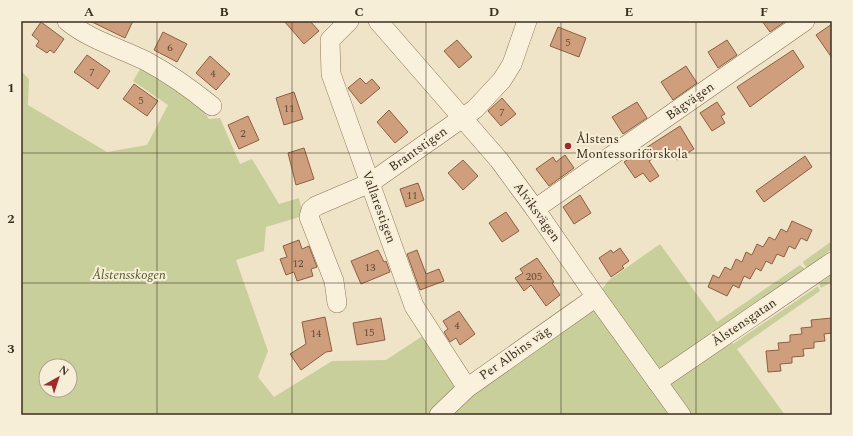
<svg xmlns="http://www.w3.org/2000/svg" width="853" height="436" viewBox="0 0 853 436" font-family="Spectral,serif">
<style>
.green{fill:#c9cf9b;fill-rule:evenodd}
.building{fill:#cf9f7d;stroke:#8d5f41}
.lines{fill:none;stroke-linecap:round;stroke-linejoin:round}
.minor-casing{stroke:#8d765c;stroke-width:20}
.minor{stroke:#faf1dc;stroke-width:19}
.grid{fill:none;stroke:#3d2e20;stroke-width:1;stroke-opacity:0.55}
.poi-dot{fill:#9e2a2b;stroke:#f7eed8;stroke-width:1.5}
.labels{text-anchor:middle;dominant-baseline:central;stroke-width:4;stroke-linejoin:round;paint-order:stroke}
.number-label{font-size:11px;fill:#624a37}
.street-label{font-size:13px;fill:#3d2e20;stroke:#f7eed8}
.poi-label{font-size:13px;fill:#3d2e20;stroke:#f7eed8;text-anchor:start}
.park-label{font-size:13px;font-style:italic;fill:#4d5a26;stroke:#f7eed8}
.neatline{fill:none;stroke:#3d2e20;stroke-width:1.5}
.grid-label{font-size:13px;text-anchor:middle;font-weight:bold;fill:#3d2e20}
</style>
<rect width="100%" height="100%" fill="#f0e4c8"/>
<!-- green -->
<g class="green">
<path d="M142 66 198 102 209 119 220 118 240 164 252 159 279 204 299 198 303 216 266 227 264 251 236 260 268 351 258 377 274 397 332 361 386 360 424 335 457 384 572 301 582 316 609 280 660 244 717 322 800 265 805 269 803 270 720 327 733 344 818 286 820 291 737 349 785 415H21V71L29 79 28 105 107 152 147 145 168 105 133 81ZM46 366H70V390H46Z"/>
<polygon points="832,241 832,249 807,268 803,263 804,261"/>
<polygon points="832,274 832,282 821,288 819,284"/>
</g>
<!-- building -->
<g class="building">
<polygon points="90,21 133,21 125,38"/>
<polygon points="284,21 310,21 319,31 304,44"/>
<polygon points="762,21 786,21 770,32"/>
<polygon points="41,22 64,39 54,53 50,50 47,53 36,46 39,41 32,35"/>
<polygon points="832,24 832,58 816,35"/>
<polygon points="558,27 586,38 579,57 550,46"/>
<polygon points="163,32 187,44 177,62 154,50"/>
<polygon points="457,40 472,57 459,68 444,51"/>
<polygon points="727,40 737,55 718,68 708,52"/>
<polygon points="793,50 804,67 750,107 737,87"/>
<polygon points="87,55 110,71 98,89 74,72"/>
<polygon points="210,56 230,74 216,90 196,73"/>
<polygon points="686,66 697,83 673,100 661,82"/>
<polygon points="360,78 366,84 372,79 380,88 361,104 348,88"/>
<polygon points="134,84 158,101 147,116 123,99"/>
<polygon points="294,92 303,119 284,125 276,98"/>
<polygon points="502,98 516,114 501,126 488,111"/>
<polygon points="637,102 647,118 623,134 612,117"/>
<polygon points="717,102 725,114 721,116 725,123 712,131 700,113"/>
<polygon points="389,110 408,132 395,143 377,122"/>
<polygon points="248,116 259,140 239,149 228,125"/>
<polygon points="680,126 694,149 677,160 669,149 649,161 659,176 650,182 643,173 635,178 624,162"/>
<polygon points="304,148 314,179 296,185 288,153"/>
<polygon points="565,155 574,168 549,186 536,169 553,157 556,162"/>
<polygon points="805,156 812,167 764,202 756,191"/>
<polygon points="463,160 478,176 463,190 448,173"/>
<polygon points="418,183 424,200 406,207 400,189"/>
<polygon points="580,195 591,213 574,224 563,207"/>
<polygon points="506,212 519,231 502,242 489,223"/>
<polygon points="792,221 812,230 807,241 801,238 795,249 789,246 784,257 777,254 772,264 766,261 761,271 756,268 750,279 744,276 739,288 733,285 727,296 708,287 713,275 719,278 725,267 731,270 736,259 742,262 746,252 752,255 757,244 763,247 769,237 775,240 781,229 787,232"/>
<polygon points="299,240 302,249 309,246 317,267 311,269 313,276 297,281 294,272 286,275 280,259 287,257 283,246"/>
<polygon points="620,248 629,261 622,266 624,268 611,277 599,258 611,250 613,253"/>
<polygon points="378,250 384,262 386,261 390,272 361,284 351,261"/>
<polygon points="417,250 426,274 439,269 444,281 420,290 407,254"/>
<polygon points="537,258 554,282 552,283 560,295 546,306 531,285 524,291 515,278 523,273 520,269"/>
<polygon points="459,311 475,334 460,345 456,338 450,342 444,332 448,329 443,321"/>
<polygon points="325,317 332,351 326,352 301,370 290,354 306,344 302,322"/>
<polygon points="381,318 385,340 357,345 353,323"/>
<polygon points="832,318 832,333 824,334 825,341 814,342 814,348 803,349 804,356 792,357 792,363 780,364 781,371 768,372 766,351 779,350 778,343 790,342 790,335 802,334 801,328 812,327 811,320"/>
</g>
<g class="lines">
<defs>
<g id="minor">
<path d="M67 21C90 40 120 48 146 61 172 75 190 88 212 106"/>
<polyline points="349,21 330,40 331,74 414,306 467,388"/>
<polyline points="378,21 499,160 535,209 596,297 681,415"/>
<polyline points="535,209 805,21"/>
<polyline points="337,303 334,281 309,217 311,210 316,206 370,183 475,109 502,80 512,64 527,21"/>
<polyline points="657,382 832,262"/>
<polyline points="439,415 467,388 596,297"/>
</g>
</defs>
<!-- minor casing -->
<use href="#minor" class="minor-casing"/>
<!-- minor -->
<use href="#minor" class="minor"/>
</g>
<!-- grid -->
<path class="grid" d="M157 21V415M292 21V415M426 21V415M561 21V415M696 21V415M21 153H832M21 283H832"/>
<!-- markers -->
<circle class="poi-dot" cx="568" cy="146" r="4"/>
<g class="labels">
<!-- number labels -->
<g class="number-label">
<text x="568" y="42">5</text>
<text x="170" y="47">6</text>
<text x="92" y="72">7</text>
<text x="213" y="73">4</text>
<text x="141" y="100">5</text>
<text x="289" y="108">11</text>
<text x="502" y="112">7</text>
<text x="243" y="133">2</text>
<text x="412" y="195">11</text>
<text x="298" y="263">12</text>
<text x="370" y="267">13</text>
<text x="534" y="276">205</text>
<text x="457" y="325">4</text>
<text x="369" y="332">15</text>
<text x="316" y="333">14</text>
</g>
<!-- street labels -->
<g class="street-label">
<text transform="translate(690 101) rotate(-35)">Bågvägen</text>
<text transform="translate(418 149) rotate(-35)">Brantstigen</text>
<text transform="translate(379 207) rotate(70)">Vallarestigen</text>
<text transform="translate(537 212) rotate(54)">Alviksvägen</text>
<text transform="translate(744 322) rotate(-34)">Ålstensgatan</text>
<text transform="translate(515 353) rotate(-35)">Per Albins väg</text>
</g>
<!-- poi labels -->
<g class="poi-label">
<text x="576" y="139">Ålstens<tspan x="576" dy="15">Montessoriförskola</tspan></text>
</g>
<!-- park labels -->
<g class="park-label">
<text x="129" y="275">Ålstensskogen</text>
</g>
</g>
<!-- border -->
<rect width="853" height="436" fill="none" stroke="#f7eed8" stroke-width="44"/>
<!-- north arrow -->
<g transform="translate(58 378) rotate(39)"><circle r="19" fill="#f7eed8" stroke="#ada18e"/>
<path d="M0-3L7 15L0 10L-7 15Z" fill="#9e2a2b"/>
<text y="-6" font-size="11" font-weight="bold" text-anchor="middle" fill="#3d2e20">N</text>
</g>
<rect x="22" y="22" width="809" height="392" class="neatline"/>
<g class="grid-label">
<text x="89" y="16">A</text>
<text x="224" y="16">B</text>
<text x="359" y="16">C</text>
<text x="494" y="16">D</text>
<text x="629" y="16">E</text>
<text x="764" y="16">F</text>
<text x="11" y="92">1</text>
<text x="11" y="223">2</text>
<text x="11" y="353">3</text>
</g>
</svg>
